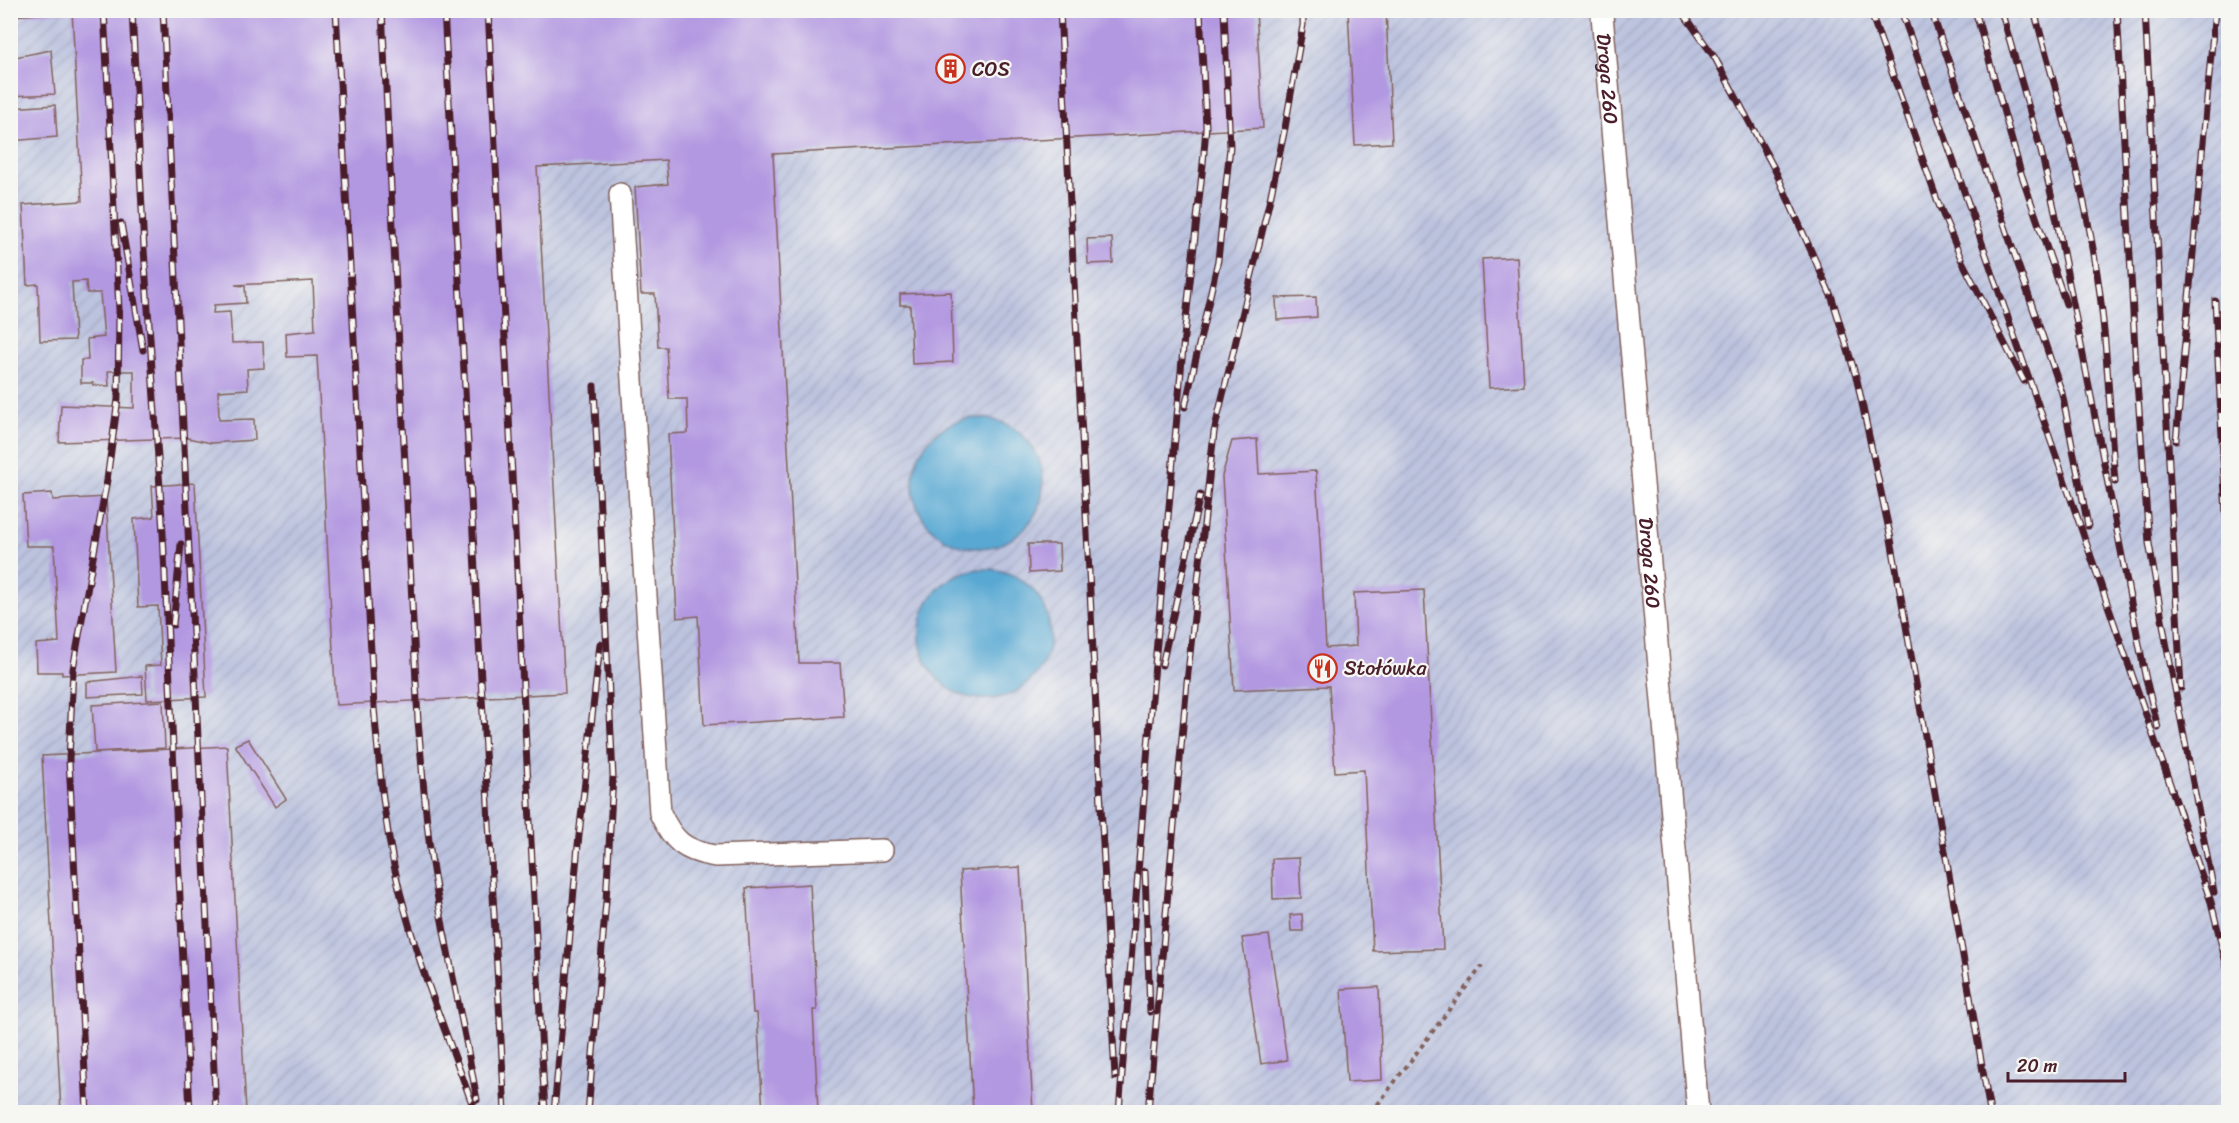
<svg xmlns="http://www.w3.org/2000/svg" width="2239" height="1123" viewBox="0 0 2239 1123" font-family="Sriracha,sans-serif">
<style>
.industrial{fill:url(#industrial-furrows)}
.water{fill:#58a8d3;stroke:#51647f;stroke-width:1.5}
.building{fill:#b298e1}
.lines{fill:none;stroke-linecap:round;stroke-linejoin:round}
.lane-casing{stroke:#82625d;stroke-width:24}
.path{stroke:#82625d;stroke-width:4;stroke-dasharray:4.5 4.5;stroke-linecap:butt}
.lane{stroke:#fff;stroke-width:21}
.rail-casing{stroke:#4a1f2b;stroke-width:7}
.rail{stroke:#f6f6f2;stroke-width:4.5;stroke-dasharray:14;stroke-linecap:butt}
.labels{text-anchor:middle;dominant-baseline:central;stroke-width:4.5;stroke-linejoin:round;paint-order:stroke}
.poi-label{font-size:20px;fill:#4a1f2b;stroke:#f6f6f2;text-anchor:start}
.street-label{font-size:20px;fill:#4a1f2b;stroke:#f6f6f2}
</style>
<defs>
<pattern id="industrial-furrows" width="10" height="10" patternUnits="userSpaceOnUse" patternTransform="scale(1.5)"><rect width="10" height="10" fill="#bcc3de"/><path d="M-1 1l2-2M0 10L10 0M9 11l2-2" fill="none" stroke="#a3a7bf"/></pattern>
</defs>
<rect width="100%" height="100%" fill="#f6f6f2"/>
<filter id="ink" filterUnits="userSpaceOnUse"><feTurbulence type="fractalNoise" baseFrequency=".0167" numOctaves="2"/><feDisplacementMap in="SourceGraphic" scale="12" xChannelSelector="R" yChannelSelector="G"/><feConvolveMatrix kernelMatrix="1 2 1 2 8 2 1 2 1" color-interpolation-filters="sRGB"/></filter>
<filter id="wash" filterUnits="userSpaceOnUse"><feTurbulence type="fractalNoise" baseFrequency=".008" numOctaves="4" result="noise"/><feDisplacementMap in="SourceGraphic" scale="24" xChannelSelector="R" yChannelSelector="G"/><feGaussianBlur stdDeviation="1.35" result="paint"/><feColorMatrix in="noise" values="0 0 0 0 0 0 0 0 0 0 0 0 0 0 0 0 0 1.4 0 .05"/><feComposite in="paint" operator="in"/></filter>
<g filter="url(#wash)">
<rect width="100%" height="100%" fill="#eadfbb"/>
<!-- industrial -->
<rect class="industrial" x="11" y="11" width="2217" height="1101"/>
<!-- water -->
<g class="water">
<circle cx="978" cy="483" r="65"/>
<circle cx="985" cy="634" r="65"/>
</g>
<g id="blocks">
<!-- building -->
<g class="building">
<polygon points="10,10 68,10 68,12 10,16"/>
<polygon points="72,10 1256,10 1263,128 773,154 799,663 840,663 844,717 704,725 698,616 677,618 668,434 688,433 687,399 669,399 666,347 658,347 655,294 641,294 635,187 668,184 666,160 537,167 565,693 336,705 317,356 287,357 286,333 315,330 313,281 235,285 245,286 246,303 214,305 213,313 230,312 232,343 263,342 264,368 247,369 248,389 218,391 219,420 254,419 255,440 211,443 188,438 59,442 61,405 134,408 134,371 108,371 109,386 93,385 93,383 81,383 81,360 88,360 87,339 104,337 100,293 87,293 86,281 72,282 75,340 40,341 38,284 27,285 23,205 82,201"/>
<polygon points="1348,10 1386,10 1392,143 1355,145"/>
<polygon points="51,50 55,94 10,96 10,58"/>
<polygon points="55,105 57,137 10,141 10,108"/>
<polygon points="2228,112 2228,164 2227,164 2224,113"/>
<polygon points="1112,238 1113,263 1088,264 1087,239"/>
<polygon points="1517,257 1524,386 1489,388 1482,259"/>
<polygon points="951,292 953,362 912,364 910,305 900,305 900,294"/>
<polygon points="1316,297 1317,317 1277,320 1276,298"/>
<polygon points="13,385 14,428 10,428 10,386"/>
<polygon points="1257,439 1259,474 1316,471 1326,648 1356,646 1354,593 1424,590 1443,949 1373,951 1364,770 1335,772 1329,686 1234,690 1222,476 1232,441"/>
<polygon points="195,483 206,697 147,700 145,666 161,665 158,606 138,607 134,519 154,517 152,486"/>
<polygon points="52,493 53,500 106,497 116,672 62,675 62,672 37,672 36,644 59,642 54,546 26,546 23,495"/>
<polygon points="1028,544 1059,544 1060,571 1029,573"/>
<polygon points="142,676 143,694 87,697 87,682"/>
<polygon points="163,701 165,748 95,752 92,705"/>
<polygon points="248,739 286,799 275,807 235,745"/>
<polygon points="227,746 246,1112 61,1112 42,756"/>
<polygon points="1299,858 1301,898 1273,899 1272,859"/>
<polygon points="1020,867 1033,1112 973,1112 960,871"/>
<polygon points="810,884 817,1010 813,1010 818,1112 763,1112 757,1013 753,1013 746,888"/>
<polygon points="1302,914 1303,931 1291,931 1290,915"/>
<polygon points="1269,935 1287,1060 1261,1064 1242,938"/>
<polygon points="1379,987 1382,1080 1347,1082 1341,989"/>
</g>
</g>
</g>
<g filter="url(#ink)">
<use href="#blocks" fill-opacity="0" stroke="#82625d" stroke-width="1.5"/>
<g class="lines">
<defs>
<g id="lane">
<path id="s1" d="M1602 15 1698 1112"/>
<path d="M620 194 660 813C673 841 684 851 715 856L882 850"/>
</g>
</defs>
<!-- lane casing -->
<use href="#lane" class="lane-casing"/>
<!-- path -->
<polyline class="path" points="1372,1112 1482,966"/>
<!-- lane -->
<use href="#lane" class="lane"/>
<defs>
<g id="rail">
<polyline points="132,10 144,249 163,533 190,1112"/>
<polyline points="163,10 216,1112"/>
<path d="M336 10 374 707C380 777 386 846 406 914 424 981 452 1047 475 1112"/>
<path d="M382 10 418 721C422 766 425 812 431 857 443 938 463 1019 477 1100"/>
<polyline points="444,10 505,1112"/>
<polyline points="488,10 545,1112"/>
<polyline points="1060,10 1115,1077"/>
<polyline points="1681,10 1715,58 1775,170 1832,298 1857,380 1891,539 1990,1112"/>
<polyline points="1870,10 1937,200 1962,261 2024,381"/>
<polyline points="1901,10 2211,902 2228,971"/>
<polyline points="1931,10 2062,393 2088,526"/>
<polyline points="1975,10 2021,173 2066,304"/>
<polyline points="2001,10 2040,147 2056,216 2145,675 2158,728"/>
<path d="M2034 10C2056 91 2080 172 2094 254 2107 329 2109 406 2115 482"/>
<polyline points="2117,10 2136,369 2149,543 2166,642 2214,892"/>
<polyline points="2145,10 2181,688"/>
<polyline points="121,223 143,350"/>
<polyline points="2215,301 2228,553"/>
<polyline points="1185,407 1218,260 1230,147 1224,10"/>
<polyline points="2176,441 2215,10"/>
<polyline points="173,625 181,544"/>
<polyline points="1162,665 1200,495"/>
<polyline points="1145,871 1150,1012"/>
<polyline points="87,1112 69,760 73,669 107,480 118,399 119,310 104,10"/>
<polyline points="554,1112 578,845 600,644"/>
<polyline points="588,1112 606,901 613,776 594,386"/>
<polyline points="1119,1112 1150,721 1184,337 1203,164 1206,127 1200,10"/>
<polyline points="1148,1112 1187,682 1214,432 1270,199 1285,128 1303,25 1303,10"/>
</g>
</defs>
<!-- rail casing -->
<use href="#rail" class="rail-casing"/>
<!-- rail -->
<use href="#rail" class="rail"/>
</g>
</g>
<!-- icons -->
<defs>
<symbol id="building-ring" viewBox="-11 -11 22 22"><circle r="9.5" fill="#f6f6f2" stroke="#c8321e" stroke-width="1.5"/><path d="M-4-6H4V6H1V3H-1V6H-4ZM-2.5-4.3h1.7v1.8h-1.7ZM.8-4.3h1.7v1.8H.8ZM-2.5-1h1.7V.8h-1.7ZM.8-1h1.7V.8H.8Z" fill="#c8321e"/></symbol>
<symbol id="restaurant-ring" viewBox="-11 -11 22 22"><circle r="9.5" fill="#f6f6f2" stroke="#c8321e" stroke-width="1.5"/><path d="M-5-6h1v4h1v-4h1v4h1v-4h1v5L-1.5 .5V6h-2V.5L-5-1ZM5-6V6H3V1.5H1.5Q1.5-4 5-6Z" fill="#c8321e"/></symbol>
</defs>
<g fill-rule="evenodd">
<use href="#building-ring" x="934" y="52" width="33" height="33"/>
<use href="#restaurant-ring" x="1306" y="652" width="33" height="33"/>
</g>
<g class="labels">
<!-- poi labels -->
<g class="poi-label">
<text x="972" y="69">COS</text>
<text x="1344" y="668">Stołówka</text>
</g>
<!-- street labels -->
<g class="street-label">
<text stroke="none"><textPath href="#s1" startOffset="64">Droga 260</textPath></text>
<text stroke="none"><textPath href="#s1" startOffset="550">Droga 260</textPath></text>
</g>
</g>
<!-- margin -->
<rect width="2239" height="1123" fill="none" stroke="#f6f6f2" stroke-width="36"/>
<!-- scale -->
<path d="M2008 1072v9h117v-9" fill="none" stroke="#4a1f2b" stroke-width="3"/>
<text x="2017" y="1072" font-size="18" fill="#4a1f2b" stroke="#f6f6f2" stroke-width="4.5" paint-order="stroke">20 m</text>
</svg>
